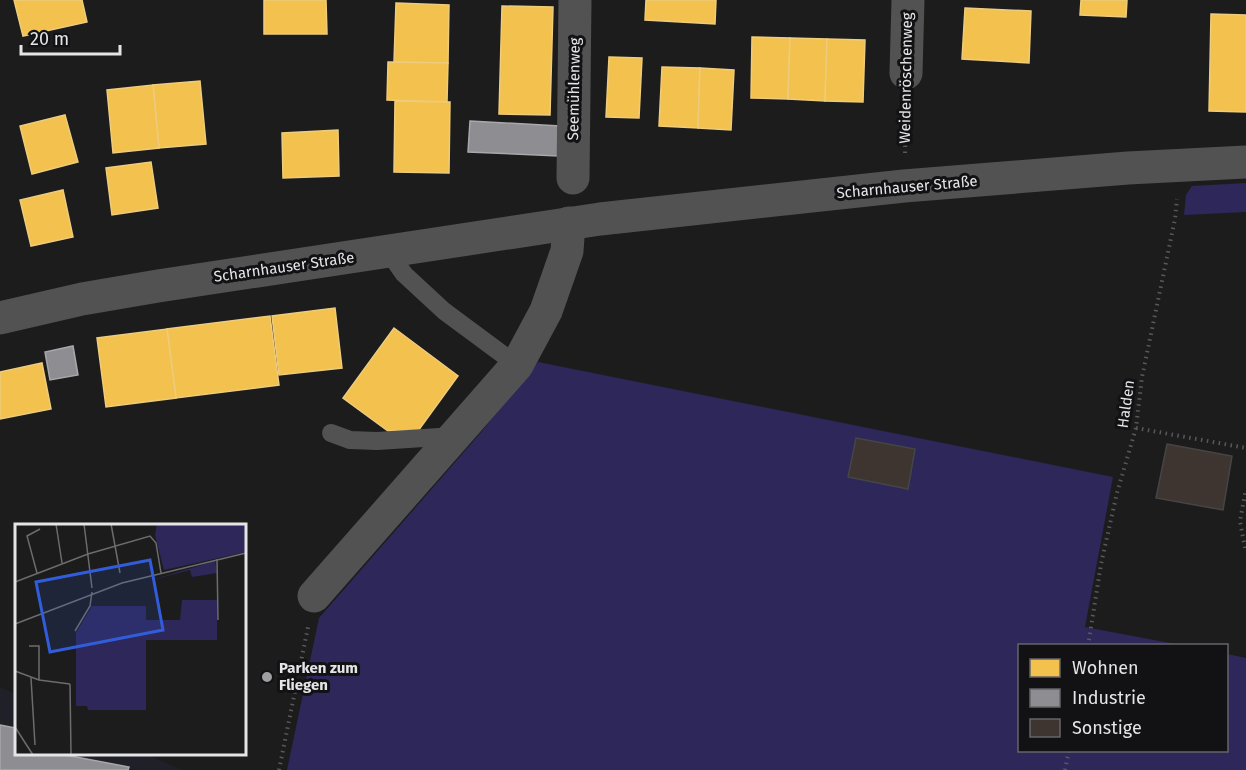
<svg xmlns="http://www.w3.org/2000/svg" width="1246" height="770" viewBox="0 0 1246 770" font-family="'Fira Sans',sans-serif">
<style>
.built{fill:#202028}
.green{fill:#2d275a}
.homes{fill:#f2c14e;stroke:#eecc7c;stroke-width:1.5}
.industry{fill:#8d8d92;stroke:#a7a7ac;stroke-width:1.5}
.building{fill:#3e3530;stroke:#464546;stroke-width:1.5}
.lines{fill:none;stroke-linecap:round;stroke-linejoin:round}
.path{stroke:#59595a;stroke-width:4;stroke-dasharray:1.5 4.5;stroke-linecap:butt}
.lane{stroke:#525253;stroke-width:18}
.street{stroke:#525253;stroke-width:33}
.poi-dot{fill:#9f9fa1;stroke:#121215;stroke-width:2}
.labels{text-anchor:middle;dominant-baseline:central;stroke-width:6;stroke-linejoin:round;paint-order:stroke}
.street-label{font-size:15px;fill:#e5e5e8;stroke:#121215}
.poi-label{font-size:15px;font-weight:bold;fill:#e5e5e8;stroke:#121215;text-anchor:start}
.inset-road{fill:none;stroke:#6c6c6e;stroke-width:1.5}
.view{fill:#315dda;fill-opacity:0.15;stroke:#315dda;stroke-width:3}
.inset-edge{fill:none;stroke:#e5e5e8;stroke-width:3}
</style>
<rect width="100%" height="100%" fill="#1c1c1d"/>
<!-- built -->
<polygon class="built" points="0,687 16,694 16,754 146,754 182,770 0,770"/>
<!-- green -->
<g class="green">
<polygon points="1246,183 1246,212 1184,215 1186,195 1192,186"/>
<polygon points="538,362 1113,477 1085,627 1181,645 1020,646 1020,750 1226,750 1227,654 1246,658 1246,770 287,770 319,618 477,437"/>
</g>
<!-- homes -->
<g class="homes">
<polygon points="14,0 82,0 87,22 23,36"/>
<polygon points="264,0 326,0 327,34 264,34"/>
<polygon points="646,0 716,0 715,24 645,20"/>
<polygon points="1081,0 1127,0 1126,17 1080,15"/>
<polygon points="396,3 449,5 448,63 394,62"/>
<polygon points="502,6 553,7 550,115 499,114"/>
<polygon points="965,8 1031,11 1029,63 962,59"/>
<polygon points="1211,14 1246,15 1246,112 1209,111"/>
<polygon points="752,37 790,38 788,99 751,98"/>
<polygon points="790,38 827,39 825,101 788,99"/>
<polygon points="827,39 865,40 863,102 825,101"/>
<polygon points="609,57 642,58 639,118 606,117"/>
<polygon points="388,62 448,63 447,102 387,100"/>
<polygon points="662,67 700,68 698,128 659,126"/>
<polygon points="700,68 734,70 731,130 698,128"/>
<polygon points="200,81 206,144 159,148 153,85"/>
<polygon points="153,85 159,148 113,153 107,90"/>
<polygon points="395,101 450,102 449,173 394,172"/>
<polygon points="65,115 78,162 32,174 20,126"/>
<polygon points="338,130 339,176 283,178 282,133"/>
<polygon points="151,162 158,208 112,215 106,168"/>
<polygon points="63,190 73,237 31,246 20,200"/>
<polygon points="335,308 342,368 279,375 272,316"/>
<polygon points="270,316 279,385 176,398 167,329"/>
<polygon points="394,328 458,376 418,431 388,431 343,398"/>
<polygon points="167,329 176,398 106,407 97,338"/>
<polygon points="42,363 51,409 0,419 0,372"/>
</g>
<!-- industry -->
<g class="industry">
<polygon points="470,121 560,126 558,156 468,152"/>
<polygon points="73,346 78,375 50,380 45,352"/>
<polygon points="0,725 16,728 16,754 60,754 129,767 128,770 0,770"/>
</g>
<!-- building -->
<g class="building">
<polygon points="856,438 915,449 908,489 848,477"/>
<polygon points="1167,444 1232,456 1223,510 1156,498"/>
</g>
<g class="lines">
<!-- path -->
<g class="path">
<polyline points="905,153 906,106"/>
<polyline points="1136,428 1246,448"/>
<polyline points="1245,548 1240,521 1246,489"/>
<polyline points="1088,646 1101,564 1117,493 1136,428 1142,377 1175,219 1177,199"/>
<polyline points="279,770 308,627"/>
<polyline points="1065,770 1069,750"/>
</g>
<!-- lane -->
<g class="lane">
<polyline points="388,251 404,274 444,311 517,365"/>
<polyline points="331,433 350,440 377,441 455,436"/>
</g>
<!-- street -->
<g class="street">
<polyline points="906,73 908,0"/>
<polyline points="573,178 575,0"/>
<polyline points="0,318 82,299 158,286 600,219 904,186 1128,168 1246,162"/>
<polyline points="314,596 517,365 546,311 567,251 569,223"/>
</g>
</g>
<!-- markers -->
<circle class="poi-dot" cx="267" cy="677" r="6"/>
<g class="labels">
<!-- street labels -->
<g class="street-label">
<text transform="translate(906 78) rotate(-89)">Weidenröschenweg</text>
<text transform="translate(574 89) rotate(-89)">Seemühlenweg</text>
<text transform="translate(907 187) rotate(-5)">Scharnhauser Straße</text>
<text transform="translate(284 267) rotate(-8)">Scharnhauser Straße</text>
<text transform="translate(1126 404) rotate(-82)">Halden</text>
</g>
<!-- poi labels -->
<g class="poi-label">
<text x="279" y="668">Parken zum<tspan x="279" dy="17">Fliegen</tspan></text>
</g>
</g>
<!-- overview -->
<g transform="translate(15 524)">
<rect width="231" height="231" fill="#1c1c1d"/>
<path d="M142 0H231V28L149 46 140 11ZM200 37 202 49 177 53 175 46 133 57ZM167 76H202V116H131V186H73L72 182H61V109L77 82H131V96H165Z" fill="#2d275a"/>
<path class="inset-road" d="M41 0 47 39M69 0 77 64M96 0 105 49M202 35 203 96M22 49 12 12 25 5M0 58 73 30 135 12 141 19 146 49M0 100 107 59 231 29M60 107 75 82 77 68M14 122H24V156M0 147 24 156 55 160M16 154 20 221M55 160 56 231M0 203 18 231"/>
<path class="view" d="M135 36 148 106 35 128 21 58Z"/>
<rect width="231" height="231" class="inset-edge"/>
</g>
<!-- legend -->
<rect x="1018" y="644" width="210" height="108" fill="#121215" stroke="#666669" stroke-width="1.5"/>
<rect x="1030" y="659" width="30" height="18" fill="#f2c14e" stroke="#666669" stroke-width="1.5"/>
<text x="1072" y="674" font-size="18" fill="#e5e5e8">Wohnen</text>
<rect x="1030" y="689" width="30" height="18" fill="#8d8d92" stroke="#666669" stroke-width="1.5"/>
<text x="1072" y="704" font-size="18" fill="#e5e5e8">Industrie</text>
<rect x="1030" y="719" width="30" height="18" fill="#3e3530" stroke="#666669" stroke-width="1.5"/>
<text x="1072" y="734" font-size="18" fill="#e5e5e8">Sonstige</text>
<!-- scale -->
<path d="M21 45v9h99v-9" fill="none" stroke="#e5e5e8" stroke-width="3"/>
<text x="30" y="45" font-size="18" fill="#e5e5e8" stroke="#121215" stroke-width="4.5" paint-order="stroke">20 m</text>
</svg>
